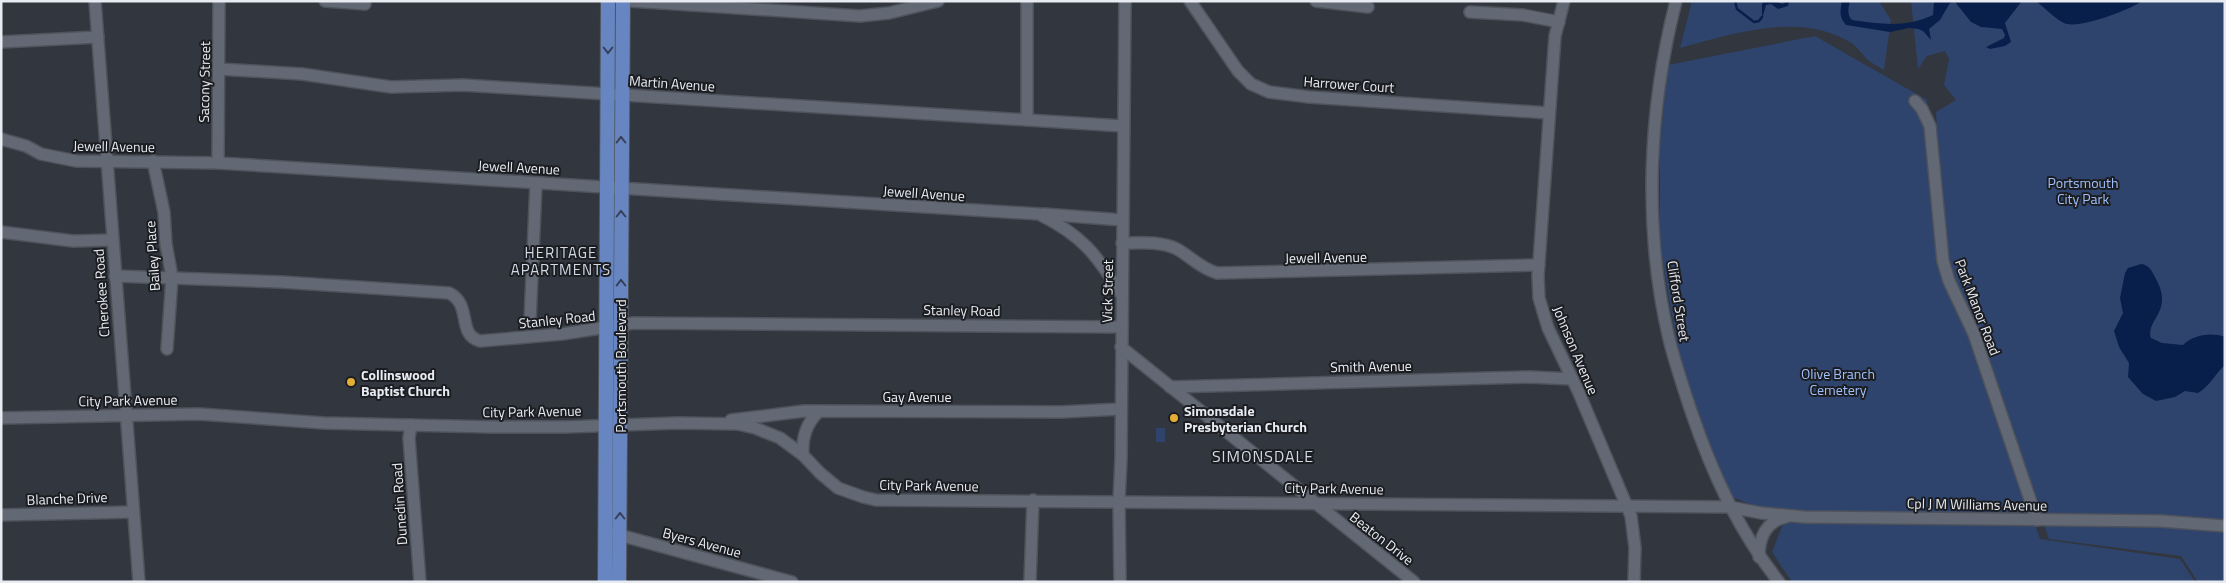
<svg xmlns="http://www.w3.org/2000/svg" width="2226" height="583" viewBox="0 0 2226 583" font-family="'Titillium Web',sans-serif">
<style>
.green{fill:#2f446d}
.water{fill:#091f4b}
.lines{fill:none;stroke-linecap:round;stroke-linejoin:round}
.stream{stroke:#091f4b;stroke-width:2.5}
.minor-casing{stroke:#4e535b;stroke-width:14}
.major-casing{stroke:#4e535b;stroke-width:16}
.minor{stroke:#636974;stroke-width:11}
.major{stroke:#6785c0;stroke-width:14}
.oneway{stroke:#364159}
.poi-dot{fill:#e4ae35;stroke:#1b1d21;stroke-width:2}
.labels{text-anchor:middle;dominant-baseline:central;stroke-width:4;stroke-linejoin:round;paint-order:stroke}
.street-label{font-size:14px;fill:#e8ecf2;stroke:#1b1d21}
.park-label{font-size:14px;fill:#9fc0fd;stroke:#1b1d21}
.poi-label{font-size:14px;font-weight:bold;fill:#e8ecf2;stroke:#1b1d21;text-anchor:start}
.neighbourhood-label{font-size:15px;letter-spacing:1px;fill:#d2d9e5;stroke:#1b1d21}
.quarter-label{font-size:16px;letter-spacing:1px;fill:#d2d9e5;stroke:#1b1d21}
</style>
<rect width="100%" height="100%" fill="#31363f"/>
<!-- green -->
<g class="green">
<path d="M1692 1H1879L1891 20 1884 70C1879 67 1873 64 1868 60 1862 54 1856 45 1848 41 1798 12 1732 34 1680 48Z"/>
<polygon points="1911,1 2036,1 2064,23 2102,18 2142,1 2225,1 2225,582 2198,582 2181,556 2049,539 1974,324 1955,286 1944,232 1936,112 1956,100 1944,85 1949,59 1945,51 1927,56 1918,69"/>
<polygon points="1815,36 1927,100 1937,227 2040,539 2180,559 2195,582 1792,582 1772,552 1787,514 1771,513 1730,496 1722,479 1680,362 1660,245 1660,145 1668,65"/>
<rect x="1156" y="428" width="9" height="14"/>
</g>
<!-- water -->
<g class="water">
<polygon points="1764,1 1775,1 1782,4 1789,1 1788,6 1778,9 1771,4 1766,5 1762,19 1762,4"/>
<path d="M1842 1H1850C1848 8 1847 15 1852 20 1882 24 1905 28 1933 15L1934 1H2022L2005 23 2011 42 2005 46 1990 49 1986 47 2004 38 2005 35 2002 29 1981 27 1971 22 1955 2 1950 3 1940 20 1929 29 1931 40 1923 31 1918 29 1909 28 1890 32 1846 25C1839 17 1840 12 1842 1Z"/>
<path d="M2036 1H2142C2130 10 2077 30 2064 23 2054 18 2045 8 2036 1Z"/>
<path d="M2141 264C2149 265 2151 270 2155 277 2175 312 2146 318 2151 338L2162 343 2183 345C2193 335 2211 332 2225 337V365C2215 374 2209 387 2198 393L2185 391 2175 397 2156 401 2143 394 2128 377 2129 363 2119 347 2114 331 2123 313 2120 298 2125 273 2128 268Z"/>
</g>
<g class="lines">
<!-- stream -->
<polyline class="stream" points="1735,1 1737,9 1754,22 1759,21 1762,17"/>
<defs>
<g id="minor">
<polyline points="95,1 139,582"/>
<polyline points="325,1 365,4"/>
<polyline points="630,1 860,16 889,13 938,1"/>
<polyline points="1027,1 1027,120"/>
<polyline points="1190,1 1238,71 1251,84 1269,92 1309,97 1549,113"/>
<polyline points="1316,1 1368,7"/>
<polyline points="1564,1 1555,36 1538,276 1539,298 1548,328 1579,393 1631,516 1635,548 1634,582"/>
<path d="M1676 1C1648 111 1643 228 1669 339 1675 363 1683 387 1691 411 1712 473 1738 530 1779 582"/>
<polyline points="1470,12 1523,15 1559,22"/>
<polyline points="1,42 98,37"/>
<polyline points="219,69 302,74 391,87 463,85 1123,126"/>
<polyline points="1915,101 1922,109 1930,126 1943,261 1949,281 1974,334 2037,520"/>
<path d="M1 139 26 146 41 154 76 161 218 163 1039 214C1083 236 1096 254 1122 295"/>
<polyline points="153,161 164,212 166,244 172,277 167,349"/>
<polyline points="218,163 219,1"/>
<polyline points="1044,214 1122,220"/>
<polyline points="1,232 73,241 112,240"/>
<path d="M1122 243C1140 243 1160 241 1177 249 1191 257 1200 268 1217 273L1539 265"/>
<path d="M115 276 281 282 449 293C473 305 456 334 480 341L562 334 634 323 1122 327"/>
<polyline points="530,321 536,184"/>
<polyline points="1121,347 1414,582"/>
<polyline points="1170,387 1530,377 1572,379"/>
<polyline points="1,418 199,414 324,423 492,427 565,427 677,423 738,424 755,428 780,438 803,455 820,473 838,488 863,497 876,500 1730,507 1761,513 1804,517 2161,521 2225,526"/>
<polyline points="731,420 804,411 1061,412 1121,409"/>
<polyline points="411,425 409,438 420,582"/>
<path d="M803 455C802 437 806 424 819 411"/>
<polyline points="1,515 133,512"/>
<polyline points="612,533 792,582"/>
<path d="M1759 557C1759 538 1766 521 1786 517"/>
<polyline points="1030,582 1033,500"/>
<polyline points="1120,582 1119,501 1121,459 1125,1"/>
</g>
<g id="major">
<polyline points="605,582 608,1"/>
<polyline points="619,582 623,1"/>
</g>
</defs>
<!-- minor casing -->
<use href="#minor" class="minor-casing"/>
<!-- major casing -->
<use href="#major" class="major-casing"/>
<!-- minor -->
<use href="#minor" class="minor"/>
<!-- major -->
<use href="#major" class="major"/>
</g>
<!-- one-way arrows -->
<defs><path id="oneway-chevron" d="M-2-3.5L2.5 0L-2 3.5" fill="none" stroke-width="1.6" stroke-linecap="round" stroke-linejoin="round" transform="scale(1.25)"/></defs>
<g class="oneway">
<use href="#oneway-chevron" transform="translate(608 50) rotate(90)"/>
<use href="#oneway-chevron" transform="translate(621 140) rotate(-90)"/>
<use href="#oneway-chevron" transform="translate(621 214) rotate(-90)"/>
<use href="#oneway-chevron" transform="translate(621 283) rotate(-90)"/>
<use href="#oneway-chevron" transform="translate(620 516) rotate(-90)"/>
</g>
<!-- markers -->
<g class="poi-dot">
<circle cx="351" cy="382" r="5"/>
<circle cx="1174" cy="418" r="5"/>
</g>
<g class="labels">
<!-- street labels -->
<g class="street-label">
<text transform="translate(204 82) rotate(-89)">Sacony Street</text>
<text transform="translate(672 83) rotate(4)">Martin Avenue</text>
<text transform="translate(1349 84) rotate(4)">Harrower Court</text>
<text transform="translate(114 146) rotate(1)">Jewell Avenue</text>
<text transform="translate(519 167) rotate(3)">Jewell Avenue</text>
<text transform="translate(924 193) rotate(4)">Jewell Avenue</text>
<text transform="translate(152 256) rotate(-94)">Bailey Place</text>
<text transform="translate(1326 257) rotate(-1)">Jewell Avenue</text>
<text transform="translate(1107 291) rotate(-89)">Vick Street</text>
<text transform="translate(101 293) rotate(-94)">Cherokee Road</text>
<text transform="translate(1679 301) rotate(81)">Clifford Street</text>
<text transform="translate(1978 307) rotate(69)">Park Manor Road</text>
<text transform="translate(962 310) rotate(1)">Stanley Road</text>
<text transform="translate(557 319) rotate(-6)">Stanley Road</text>
<text transform="translate(1576 350) rotate(67)">Johnson Avenue</text>
<text transform="translate(620 366) rotate(-90)">Portsmouth Boulevard</text>
<text transform="translate(1371 366) rotate(-1)">Smith Avenue</text>
<text x="917" y="396">Gay Avenue</text>
<text transform="translate(128 400) rotate(-1)">City Park Avenue</text>
<text transform="translate(532 411) rotate(-1)">City Park Avenue</text>
<text transform="translate(929 485) rotate(1)">City Park Avenue</text>
<text transform="translate(1334 488) rotate(1)">City Park Avenue</text>
<text transform="translate(67 498) rotate(-2)">Blanche Drive</text>
<text transform="translate(399 504) rotate(-94)">Dunedin Road</text>
<text transform="translate(1977 504) rotate(1)">Cpl J M Williams Avenue</text>
<text transform="translate(1382 538) rotate(38)">Beaton Drive</text>
<text transform="translate(702 542) rotate(15)">Byers Avenue</text>
</g>
<!-- park labels -->
<g class="park-label">
<text x="2083" y="182">Portsmouth<tspan x="2083" dy="16">City Park</tspan></text>
<text x="1838" y="373">Olive Branch<tspan x="1838" dy="16">Cemetery</tspan></text>
</g>
<!-- poi labels -->
<g class="poi-label">
<text x="361" y="374">Collinswood<tspan x="361" dy="16">Baptist Church</tspan></text>
<text x="1184" y="410">Simonsdale<tspan x="1184" dy="16">Presbyterian Church</tspan></text>
</g>
<!-- neighbourhood labels -->
<g class="neighbourhood-label">
<text x="561" y="252">HERITAGE<tspan x="561" dy="17">APARTMENTS</tspan></text>
</g>
<!-- quarter labels -->
<g class="quarter-label">
<text x="1263" y="456">SIMONSDALE</text>
</g>
</g>
<!-- border -->
<rect width="2226" height="583" fill="none" stroke="#e8ecf2" stroke-width="5"/>
</svg>
